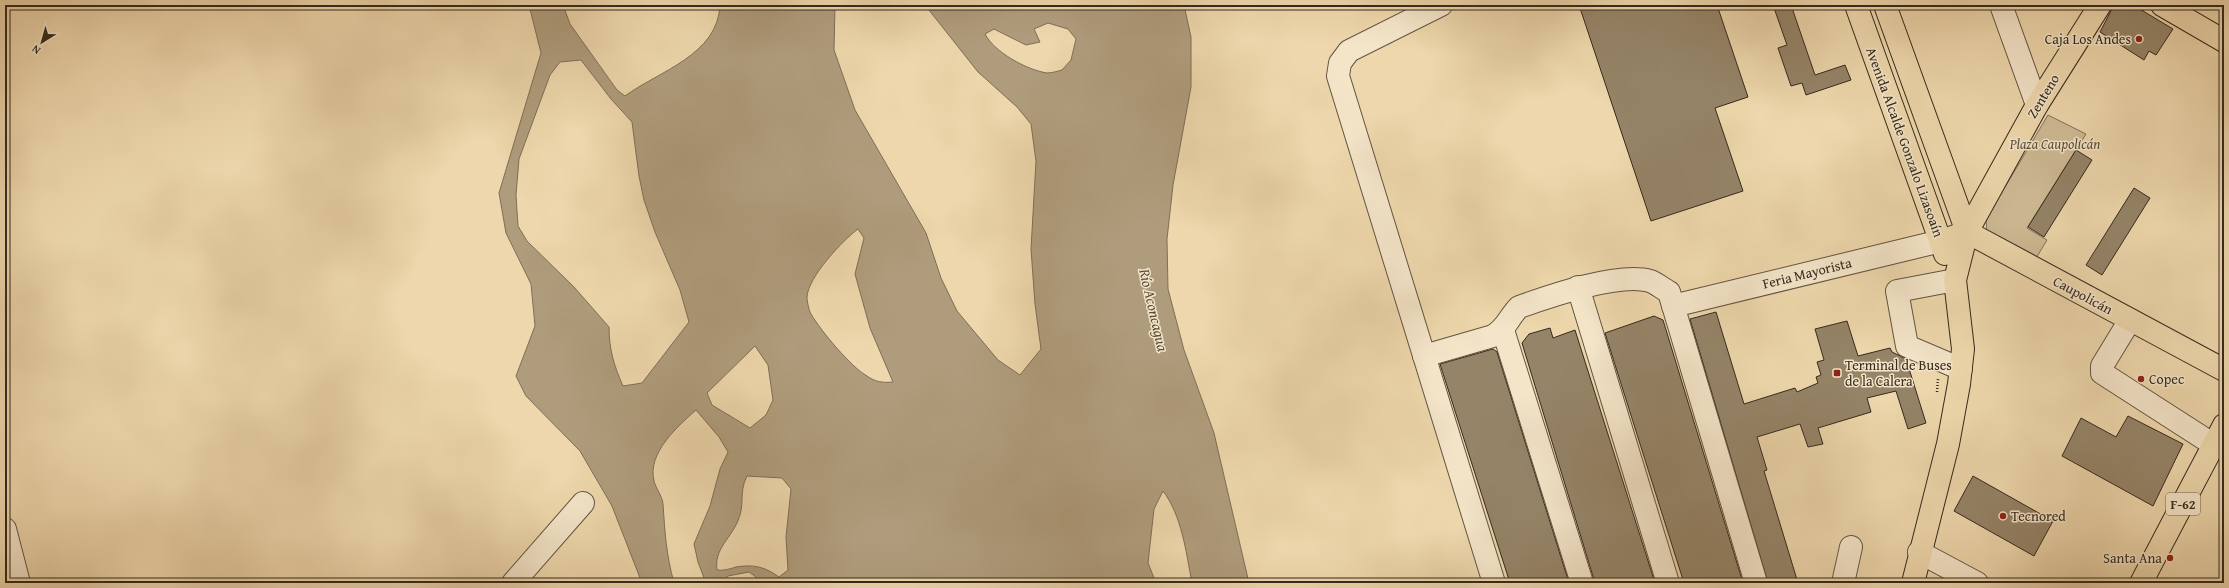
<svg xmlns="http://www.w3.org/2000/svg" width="2229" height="588" viewBox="0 0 2229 588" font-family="'Gentium Book Plus',serif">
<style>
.green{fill:#ceba94;stroke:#817259}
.water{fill:#af9c7c;stroke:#7e6e56;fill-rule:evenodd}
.building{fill:#958468;stroke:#342a1e}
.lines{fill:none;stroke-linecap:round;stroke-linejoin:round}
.minor-casing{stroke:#625542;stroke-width:24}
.major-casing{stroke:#342a1e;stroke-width:24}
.path{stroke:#342a1e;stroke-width:2.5;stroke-dasharray:1 2;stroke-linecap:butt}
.minor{stroke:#f4e5c9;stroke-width:22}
.major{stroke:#eed7ac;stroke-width:22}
.poi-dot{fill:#8f2418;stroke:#f4e5c9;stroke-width:1.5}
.labels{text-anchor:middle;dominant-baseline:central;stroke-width:3;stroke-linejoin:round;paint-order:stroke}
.shield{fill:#f4e5c9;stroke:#6e6251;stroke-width:1}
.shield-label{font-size:13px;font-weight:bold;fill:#342a1e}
.poi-label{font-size:14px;fill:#342a1e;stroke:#f4e5c9;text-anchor:start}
.street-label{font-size:14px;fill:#342a1e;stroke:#f4e5c9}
.park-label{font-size:14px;font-style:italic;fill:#5a4e3c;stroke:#f4e5c9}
.water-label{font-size:15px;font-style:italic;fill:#594c3a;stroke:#f4e5c9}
</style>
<rect width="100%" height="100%" fill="#eed7ac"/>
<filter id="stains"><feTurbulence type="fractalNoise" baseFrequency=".005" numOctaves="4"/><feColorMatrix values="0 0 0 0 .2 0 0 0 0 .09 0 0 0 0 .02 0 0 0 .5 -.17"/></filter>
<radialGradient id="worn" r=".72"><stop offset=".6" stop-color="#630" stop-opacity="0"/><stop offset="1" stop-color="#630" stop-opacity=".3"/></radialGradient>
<!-- green -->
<polygon class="green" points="2048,115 2086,134 2027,228 2047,240 2035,260 1987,235 1986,219"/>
<!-- water -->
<path class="water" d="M529 5H563L570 24 617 90 625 96C659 71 718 55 720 5H835L834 50 855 110 926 233 941 278 957 311 998 360 1020 375 1041 349 1035 304 1031 249 1036 161 1031 124 1017 107 978 72 925 5H1184L1191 37V87L1173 185 1167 239 1168 289 1184 350 1214 433 1249 583H1192C1186 552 1182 516 1163 491L1154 509 1148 563 1156 583H754L756 577 749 572 728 576 722 583H706L698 562 694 544 710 506 720 469 728 452 719 437 696 410C678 426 647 453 654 481 656 489 662 495 663 504 665 533 666 554 674 583H642L612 506 580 451 526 396 516 376 535 326 531 284 506 233 499 193 541 53ZM1048 23 1068 29 1076 39 1071 60 1062 70C1058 71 1052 73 1047 73 1027 70 994 52 985 34L994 29 1026 45 1040 42 1034 29ZM581 60 611 99 632 122 639 176 644 200 655 232 680 290 689 322 642 383 623 386C614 366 609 349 609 327L574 287 527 241 518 226 516 195 519 159 550 75 560 62ZM858 229 864 238 855 274 870 328 893 382C883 383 875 382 867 376 851 367 821 331 811 314 809 311 807 301 807 297 808 277 843 240 858 229ZM755 346 768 365 773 400 766 415 750 428 712 405 707 393ZM747 476 782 478 791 489 786 537 788 570 779 577C765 567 754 564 736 567 730 569 723 571 717 570 714 550 729 540 737 523 746 504 738 494 747 476Z"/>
<!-- building -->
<g class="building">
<polygon points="1579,5 1717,5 1748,97 1715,108 1743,191 1651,221"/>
<polygon points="1773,5 1791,5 1815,75 1845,65 1851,80 1806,95 1802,83 1791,86 1778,48 1787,45"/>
<polygon points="2114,5 2133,5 2173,29 2156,55 2149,51 2144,60 2100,32"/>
<polygon points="2076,150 2092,160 2044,237 2028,227"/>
<polygon points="2134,188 2150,198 2102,275 2086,265"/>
<polygon points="1716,312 1744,404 1795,388 1797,392 1818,383 1816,377 1821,375 1817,362 1824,360 1815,329 1847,321 1858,356 1890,348 1892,352 1906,359 1926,423 1908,429 1896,391 1867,398 1871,412 1818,428 1823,444 1808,447 1800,424 1757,437 1767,470 1764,471 1798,583 1768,583 1690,319"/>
<polygon points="1654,316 1663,320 1743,583 1684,583 1605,333"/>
<polygon points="1550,328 1553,338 1575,330 1655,583 1595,583 1522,343 1529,334"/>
<polygon points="1493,349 1497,352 1569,583 1510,583 1440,364"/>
<polygon points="2128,416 2183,444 2153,506 2062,456 2081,418 2116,437"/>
<polygon points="1973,476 2053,521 2034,556 1954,511"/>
</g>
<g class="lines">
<defs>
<g id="minor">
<polyline points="1441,5 1349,51 1340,63 1338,76 1494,583"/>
<polyline points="2001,5 2037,105"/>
<polyline points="1955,280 1897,291 1907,346 1961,369"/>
<polyline points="1578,287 1668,583"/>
<polyline points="1673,306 1941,241"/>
<polyline points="2130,320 2102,366 2102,373 2214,445"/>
<polyline points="1503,330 1582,583"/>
<path d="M1424 356 1493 336C1506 329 1509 317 1519 307 1550 296 1619 272 1650 281 1656 283 1663 289 1669 292L1756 583"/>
<polyline points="5,529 19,583"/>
<polyline points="1919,552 1977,583"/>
<polyline points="513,583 583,503"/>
<polyline points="1843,583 1851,547"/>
</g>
<g id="major">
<polyline points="1856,5 1945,254"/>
<polyline points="1885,5 1967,232 1955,280 1963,349 1959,384 1948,444 1913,583"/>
<polyline points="2162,5 2224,41"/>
<polyline points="1967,232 2037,105 2100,5"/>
<polyline points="1941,241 1967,232 2224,370"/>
<polyline points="2141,583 2224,425"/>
</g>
</defs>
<!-- minor casing -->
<use href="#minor" class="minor-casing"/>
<!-- major casing -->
<use href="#major" class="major-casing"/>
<!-- path -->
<g class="path">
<polyline points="2135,5 2145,11"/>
<polyline points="1937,392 1938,379"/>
</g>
<!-- minor -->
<use href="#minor" class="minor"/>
<!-- major -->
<use href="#major" class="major"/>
</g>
<!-- markers -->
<g class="poi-dot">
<circle cx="2139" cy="39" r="4"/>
<rect x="1833" y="369" width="8" height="8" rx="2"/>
<circle cx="2141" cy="379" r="4"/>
<circle cx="2003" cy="516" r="4"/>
<circle cx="2170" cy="558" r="4"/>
</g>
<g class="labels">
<!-- shield labels -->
<rect class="shield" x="2166" y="493" width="34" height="22" rx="3"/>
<g class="shield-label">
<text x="2183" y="504">F-62</text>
</g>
<!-- poi labels -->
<g class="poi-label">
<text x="2131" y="39" text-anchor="end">Caja Los Andes</text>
<text x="1845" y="365">Terminal de Buses<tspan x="1845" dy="16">de la Calera</tspan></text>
<text x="2149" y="379">Copec</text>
<text x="2011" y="516">Tecnored</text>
<text x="2162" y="558" text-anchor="end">Santa Ana</text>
</g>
<!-- street labels -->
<g class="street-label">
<text transform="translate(2043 96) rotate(-59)">Zenteno</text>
<text transform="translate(1905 142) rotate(70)">Avenida Alcalde Gonzalo Lizasoaín</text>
<text transform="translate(1807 273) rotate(-14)">Feria Mayorista</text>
<text transform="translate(2083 295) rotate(28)">Caupolicán</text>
</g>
<!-- park labels -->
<g class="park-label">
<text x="2055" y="144">Plaza Caupolicán</text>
</g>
<!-- water labels -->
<g class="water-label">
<text transform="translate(1154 310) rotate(77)">Río Aconcagua</text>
</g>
</g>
<!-- margin -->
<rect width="2229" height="588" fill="none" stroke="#eed7ac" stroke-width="20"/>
<rect x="6" y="6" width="2217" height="576" fill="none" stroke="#342a1e" stroke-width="2"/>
<rect x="10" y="10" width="2209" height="568" fill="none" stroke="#342a1e"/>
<!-- north arrow -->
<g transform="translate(42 42) rotate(217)" stroke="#f4e5c9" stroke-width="3" paint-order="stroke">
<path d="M0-3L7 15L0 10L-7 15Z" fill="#342a1e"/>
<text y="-6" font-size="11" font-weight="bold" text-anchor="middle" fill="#342a1e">N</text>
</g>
<rect width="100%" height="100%" filter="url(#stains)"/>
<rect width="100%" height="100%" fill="url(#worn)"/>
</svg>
